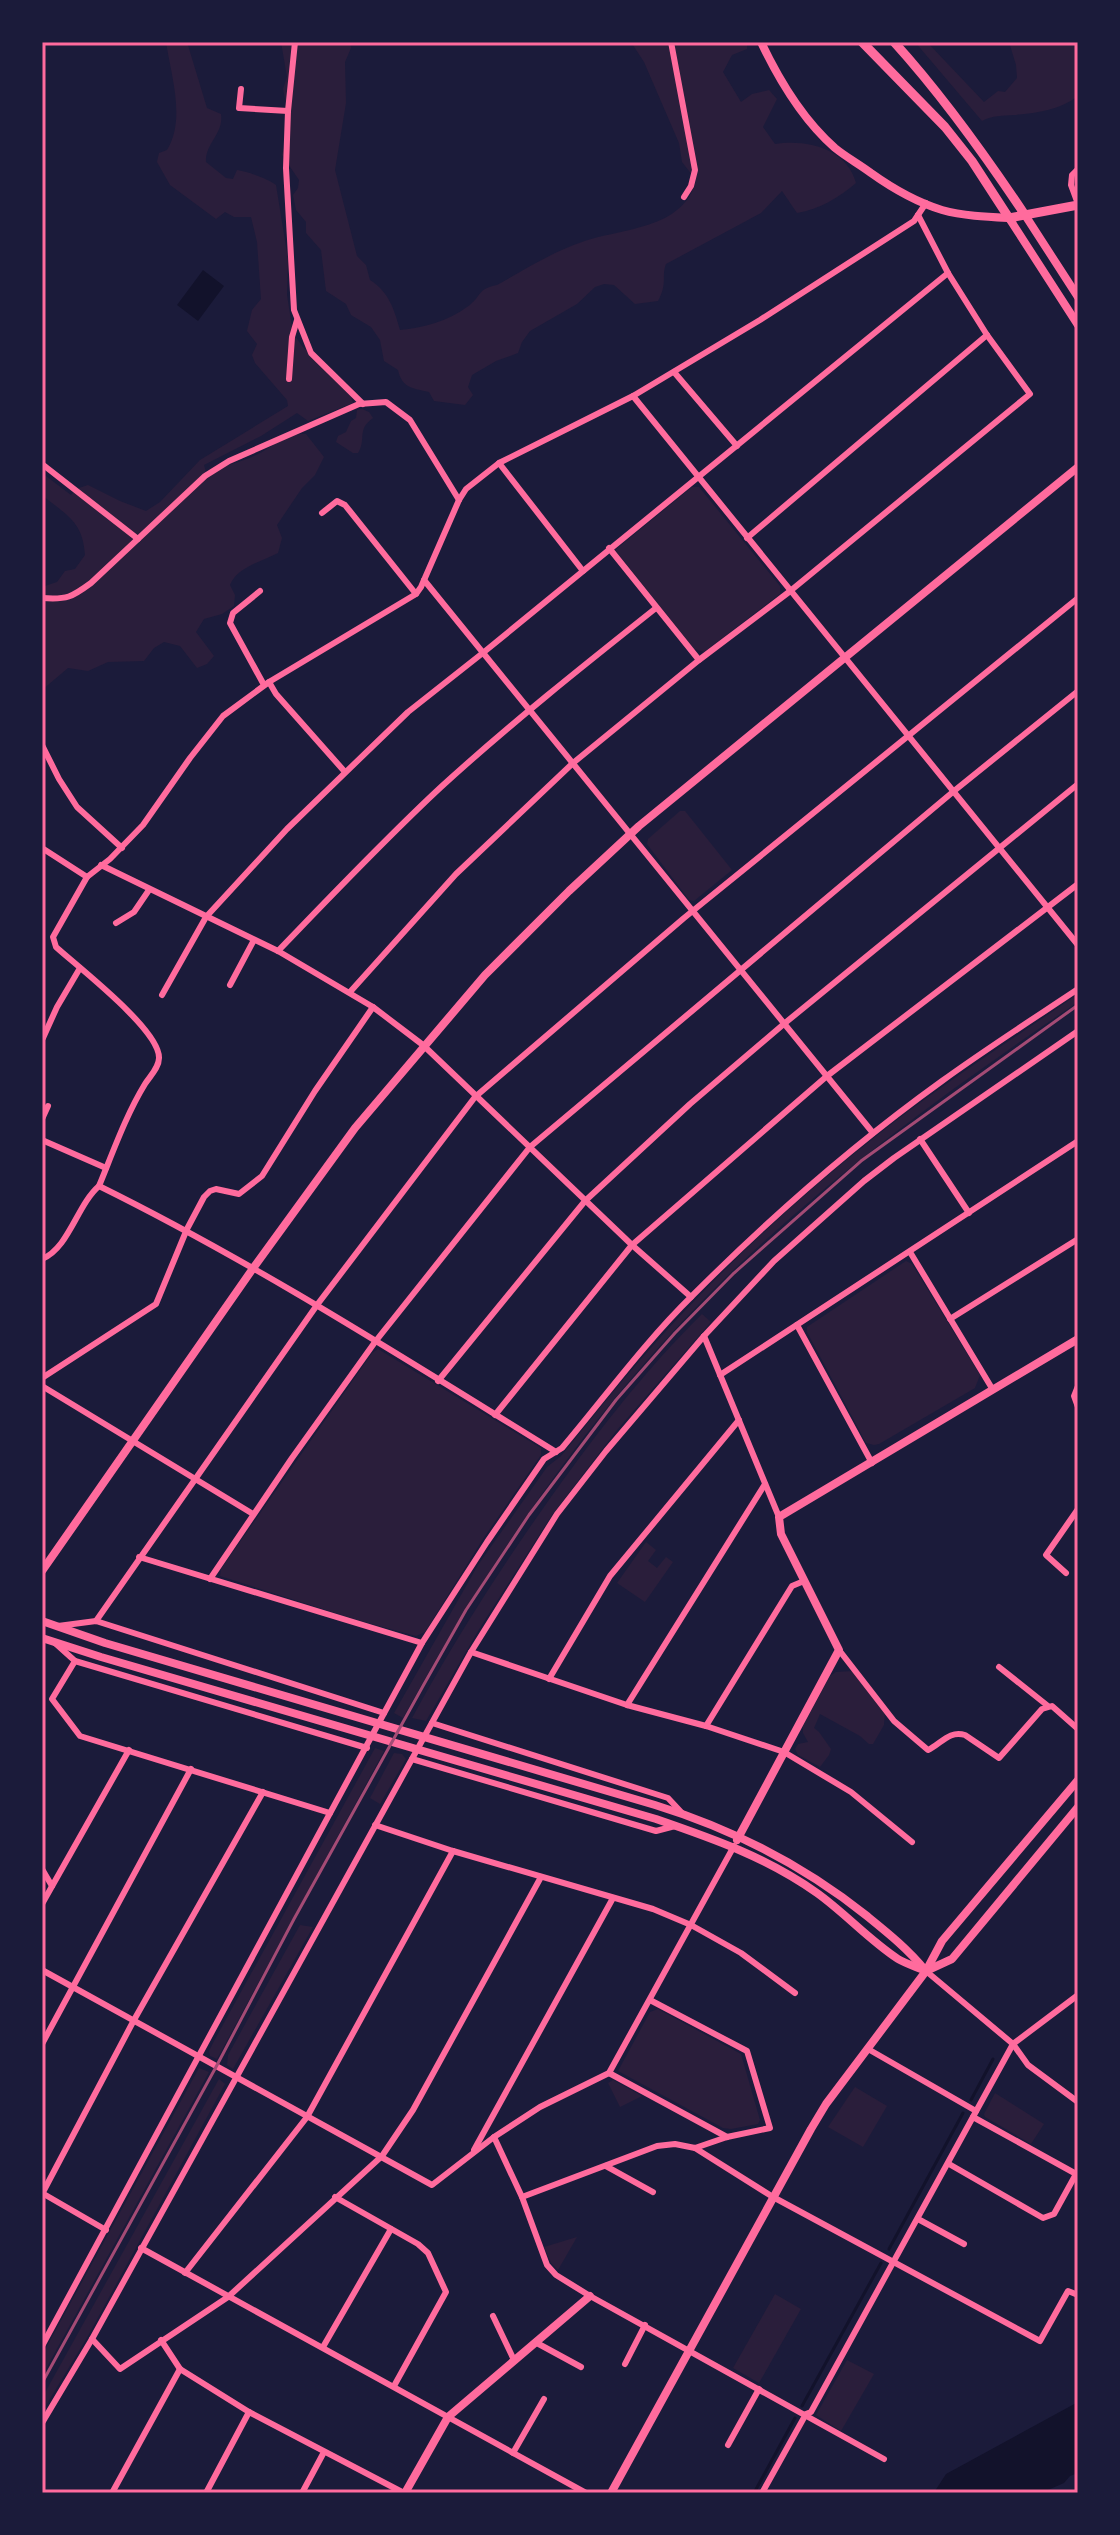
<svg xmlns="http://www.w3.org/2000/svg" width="1120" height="2535" viewBox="0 0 1120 2535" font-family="Manrope,sans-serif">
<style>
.green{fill:#2a1e3b}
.water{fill:#12122b}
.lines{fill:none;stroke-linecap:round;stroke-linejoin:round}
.stream{stroke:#12122b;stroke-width:3}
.minor{stroke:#ff6b9d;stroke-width:6}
.tertiary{stroke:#ff6b9d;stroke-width:8}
.secondary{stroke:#ff6b9d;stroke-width:9}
.rail{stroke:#a44b75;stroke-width:3}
.neatline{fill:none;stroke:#ff6b9d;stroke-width:3}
</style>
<rect width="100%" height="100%" fill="#1b1b3a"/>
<!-- green -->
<g class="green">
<path d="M166 42H187L207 108 221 114C224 134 205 143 206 162L226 178 233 179 237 170C246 171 269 179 276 185L288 259 287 295 293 333 302 346 351 396 353 403 308 421 297 413 261 436 204 465 206 472C223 466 244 462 260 453 276 444 287 433 306 434L324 457 315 475 302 488 277 525 282 538 278 553C263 561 237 567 230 585L235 595 234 606 222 614 204 619 196 632 214 656 207 664 197 668 180 646 164 642 154 648 144 661 108 662 88 671 68 668 42 690V587L57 582 65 571 75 569 85 555C83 521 66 515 42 495V473L71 495 76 489 88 485 120 501 146 511 160 502 200 460 288 406 287 400 255 363 252 355 257 344 247 331 252 310 261 299 257 242 251 217H234L225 212 216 219 170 185 157 162 159 153 167 150C186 120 171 75 166 42Z"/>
<path d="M281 42H350L351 48 345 62 346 103 335 170 357 256 366 265 370 280C389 292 394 309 400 330 423 328 448 321 467 307 482 297 476 289 497 285 524 270 552 252 582 242 621 228 684 230 696 180L682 162 679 143 644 62 631 42H747V49L732 55 723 72 741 102 752 94 769 90 777 99 763 127 775 144C806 139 847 148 856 183 838 198 820 209 797 213L782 191 761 213 666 264C661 277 668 283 658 301L635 304 614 285 604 284 595 287 577 304 530 331 522 342 518 353 496 361 472 375 468 387 473 395 465 405 434 401 429 392C412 388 402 388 398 370L384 361 380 340 371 327 351 315 346 304 326 291 321 250 306 233V222L296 210 293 195 298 188 299 180 282 155 290 125 283 89 287 77Z"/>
<path d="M915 42H927L984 102 998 91 1005 92 1017 78 1016 65 1009 42H1078V96C1059 110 1038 113 1014 115 1002 116 993 115 982 121Z"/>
<path d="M362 409 369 412 373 418C356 430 367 439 358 453H353L336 442 338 436 346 432 351 421 356 418 357 410Z"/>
<polygon points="692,487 699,487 780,586 780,594 704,652 694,649 615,550"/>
<polygon points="680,811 685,811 732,870 694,901 689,900 647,844 648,839"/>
<path d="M1078 994V1002C947 1091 819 1183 707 1296 584 1420 487 1565 403 1718L394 1713 478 1565 547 1467 561 1456C595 1414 629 1371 666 1331 730 1261 800 1196 875 1137 939 1086 1010 1041 1078 994Z"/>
<polygon points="906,1261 912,1264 980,1375 975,1388 879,1444 874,1445 866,1443 807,1332 807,1327"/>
<path d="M702 1314 711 1322 617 1430 552 1515 478 1631 426 1721 412 1718C452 1645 496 1575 544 1507 592 1439 643 1372 702 1314Z"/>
<polygon points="378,1349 541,1448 541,1455 483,1539 425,1632 416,1636 357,1620 220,1576 221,1569 372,1353"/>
<polygon points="646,1542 656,1550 648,1561 657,1568 666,1557 673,1562 645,1602 617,1583"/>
<polygon points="853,1671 885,1712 884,1725 873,1744 869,1744 860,1736 820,1714 814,1728 819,1732 831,1749 829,1755 820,1767 798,1755 795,1749 798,1744 808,1742 803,1733 803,1726 830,1676 836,1672"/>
<polygon points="375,1748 384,1751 217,2059 210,2056 209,2051 214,2041"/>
<polygon points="394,1753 402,1754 406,1759 380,1804 370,1798"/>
<polygon points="300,1925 313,1927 233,2069 227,2065 228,2055"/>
<polygon points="658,2009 741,2054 760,2120 758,2124 731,2129 723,2128 618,2071 650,2012"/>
<polygon points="199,2068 209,2072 42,2376 42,2355"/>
<polygon points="219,2079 225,2084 88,2336 42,2412 42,2398"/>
<polygon points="613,2080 642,2096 620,2107 608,2083"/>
<polygon points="855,2087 887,2106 863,2147 828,2127"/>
<polygon points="995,2093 1044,2124 1031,2144 985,2117 984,2114"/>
<polygon points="577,2237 558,2270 551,2263 544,2247"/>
<polygon points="775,2294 801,2309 759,2383 733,2368"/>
<polygon points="847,2360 874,2374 841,2431 816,2415"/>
</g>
<!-- water -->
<g class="water">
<polygon points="203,270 224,286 198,321 177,305"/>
<polygon points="1078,2402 1078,2473 1070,2476 1064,2483 1041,2493 930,2493 935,2491 946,2474"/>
</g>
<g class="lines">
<!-- stream -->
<g class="stream">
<polyline points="971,2100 993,2059"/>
<polyline points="889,2249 963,2113"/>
<polyline points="802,2406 881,2263"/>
<polyline points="754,2493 795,2418"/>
</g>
<!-- minor -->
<g class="minor">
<polyline points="295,42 288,111 286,168 294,310 311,353 363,404"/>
<polyline points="671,42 695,170 691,186 684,197"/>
<polyline points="241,89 239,108 288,111"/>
<polyline points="1078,169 1072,175 1071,185 1078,204"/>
<polyline points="674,372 737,446"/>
<polyline points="289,379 292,337 297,320"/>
<polyline points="633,396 1078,945"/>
<polyline points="499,463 583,571"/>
<polyline points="42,464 138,539"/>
<polyline points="322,513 337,501 345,505 416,594"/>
<polyline points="747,538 987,335"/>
<polyline points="609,548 699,660"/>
<polyline points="424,580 873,1133"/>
<polyline points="260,591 233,613 230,623 264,685"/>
<path d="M42 598C67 600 72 597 91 583L205 476 229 461 359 404 386 402 410 420 459 500"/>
<polyline points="269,682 276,694 345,772"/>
<polyline points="42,745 59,779 77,807 122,848"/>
<polyline points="42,848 87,877"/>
<polyline points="101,865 278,951 373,1007 423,1045 632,1245 691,1297"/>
<polyline points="116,923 134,912 149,890"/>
<path d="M278 951C332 895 385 839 441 787 510 724 583 666 656 608"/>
<polyline points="230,985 254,940"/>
<polyline points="350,992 456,874 573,763 699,660 789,592 1030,394 987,335 948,273 918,215"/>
<polyline points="162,995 206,917 287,829 408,712 484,652 948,273"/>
<polyline points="43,1038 57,1007 80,968"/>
<polyline points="42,1119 48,1106"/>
<polyline points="920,1139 969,1213"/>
<polyline points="42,1140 106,1168"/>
<path d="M99 1186C257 1264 405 1359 556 1452"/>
<polyline points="910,1252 993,1390"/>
<path d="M42 1259C69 1248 77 1205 99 1186 113 1152 126 1115 145 1084 150 1076 159 1068 159 1058 160 1030 78 967 56 947L53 937 87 877 110 859 143 825 190 758 223 716 269 682 416 594 421 587 459 500 466 489 499 463 633 396 760 320 914 221 926 203"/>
<polyline points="950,1319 1078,1239"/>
<polyline points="797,1325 872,1463"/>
<polyline points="704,1336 779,1517"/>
<polyline points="720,1375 1078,1141"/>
<polyline points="42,1378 156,1304 187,1229 204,1197 210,1191 216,1189 239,1194 262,1176 315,1091 373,1007"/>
<polyline points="438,1381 585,1201 690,1104 785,1023 1078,784"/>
<polyline points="42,1386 253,1514"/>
<polyline points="1078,1386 1074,1396 1078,1407"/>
<polyline points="495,1415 632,1245 827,1076 1078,884"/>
<polyline points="139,1557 422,1643"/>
<polyline points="1066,1573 1046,1555 1078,1509"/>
<polyline points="210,1579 292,1458 375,1342 530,1147 954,791 1078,691"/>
<polyline points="96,1621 317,1305 475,1097 684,918 1078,598"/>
<polyline points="58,1626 96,1621 384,1713"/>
<polyline points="55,1643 75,1661 52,1699 80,1736 330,1813"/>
<path d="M839 1650 894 1721 928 1750C941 1744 949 1730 965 1735L999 1758 1042 1709 1052 1706 1078 1729"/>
<polyline points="471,1652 627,1705 706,1726 784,1752 851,1792 912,1842"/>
<polyline points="75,1661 367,1748"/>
<polyline points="999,1667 1048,1706"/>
<polyline points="549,1679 610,1576 739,1420"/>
<polyline points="627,1705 765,1484"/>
<polyline points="432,1723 668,1798 682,1813"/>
<polyline points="706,1726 792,1586 804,1581"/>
<polyline points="412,1759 656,1831 675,1826"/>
<polyline points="375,1825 453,1851 653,1909 691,1925 741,1953 795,1993"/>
<polyline points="42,1869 52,1886"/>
<polyline points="42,1904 129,1750"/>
<polyline points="42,1970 432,2185 494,2137 540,2107 609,2073 734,1846"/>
<polyline points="926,1971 1013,2044 1028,2065 1078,2102"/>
<polyline points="42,2044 191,1769"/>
<polyline points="868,2049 976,2111"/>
<polyline points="609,2073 727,2137"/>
<polyline points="973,2117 1078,2175"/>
<polyline points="494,2137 522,2197 547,2265 556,2275 590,2296 884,2459"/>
<polyline points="695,2148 773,2197 1040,2341 1068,2291 1078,2295"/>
<polyline points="474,2150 613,1898"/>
<polyline points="949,2164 1043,2218 1054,2214 1076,2174"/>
<polyline points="606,2166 653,2192"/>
<polyline points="42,2193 106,2230"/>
<polyline points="42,2194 134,2020 263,1792"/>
<polyline points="335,2197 418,2244 428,2253 446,2292 394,2386"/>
<polyline points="522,2197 657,2146 675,2144 695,2148 727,2137 770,2128 747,2051 650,2000"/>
<polyline points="918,2219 964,2244"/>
<polyline points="141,2248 586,2493"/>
<polyline points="185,2273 307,2117 453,1851"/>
<polyline points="493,2316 514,2360"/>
<polyline points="92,2339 120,2369 228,2297 382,2156 413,2110 541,1877"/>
<polyline points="161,2340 180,2369 249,2412 404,2493"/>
<polyline points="535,2342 581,2367"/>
<path d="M42 2346 422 1643 487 1542 544 1459 562 1448C605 1397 645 1342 693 1295 770 1218 853 1145 942 1081 986 1049 1033 1019 1078 989"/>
<polyline points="323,2347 391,2229"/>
<polyline points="625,2364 645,2325"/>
<polyline points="42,2423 92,2339 471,1652 557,1514 606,1451 704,1336 774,1261 864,1181 894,1158 1078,1031"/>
<polyline points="728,2445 759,2389"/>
<polyline points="513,2453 544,2399"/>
<polyline points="112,2493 180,2369"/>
<polyline points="206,2493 249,2412"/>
<polyline points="302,2493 324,2452"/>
<polyline points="762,2493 806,2414 811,2412 1013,2044 1078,1995"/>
</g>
<!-- tertiary -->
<g class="tertiary">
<path d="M761 42C779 80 803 120 835 148 846 157 859 164 871 173 892 188 916 202 942 210 963 216 987 217 1009 218L1078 325"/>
<polyline points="1025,215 1078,297"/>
<polyline points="42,1571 254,1267 355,1128 485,975 569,891 639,826 1078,467"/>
<path d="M42 1621 105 1643 655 1805C733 1829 803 1865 867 1916 888 1933 908 1949 925 1970"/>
<path d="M42 1638 101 1657 656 1819C714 1839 766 1857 817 1893 845 1913 869 1940 898 1959 906 1964 917 1967 926 1971L952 1959 1078 1807"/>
<polyline points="737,1840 839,1650 781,1534 779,1517 1078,1339"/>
<polyline points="405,2493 448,2417 590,2296"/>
<polyline points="611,2493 811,2129 826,2104 926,1971 942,1941 1078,1780"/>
</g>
<!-- secondary -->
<g class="secondary">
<polyline points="862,42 945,127 972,161 1009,218 1078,205"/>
<path d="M894 42C943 96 985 155 1025 215"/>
</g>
<!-- rail -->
<polyline class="rail" points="42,2383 216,2067 294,1919 423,1686 466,1610 529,1515 616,1400 675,1333 734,1273 861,1161 1078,1005"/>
</g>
<!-- border -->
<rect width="1120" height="2535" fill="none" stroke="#1b1b3a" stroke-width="88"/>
<rect x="44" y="44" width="1032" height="2447" class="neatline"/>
</svg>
